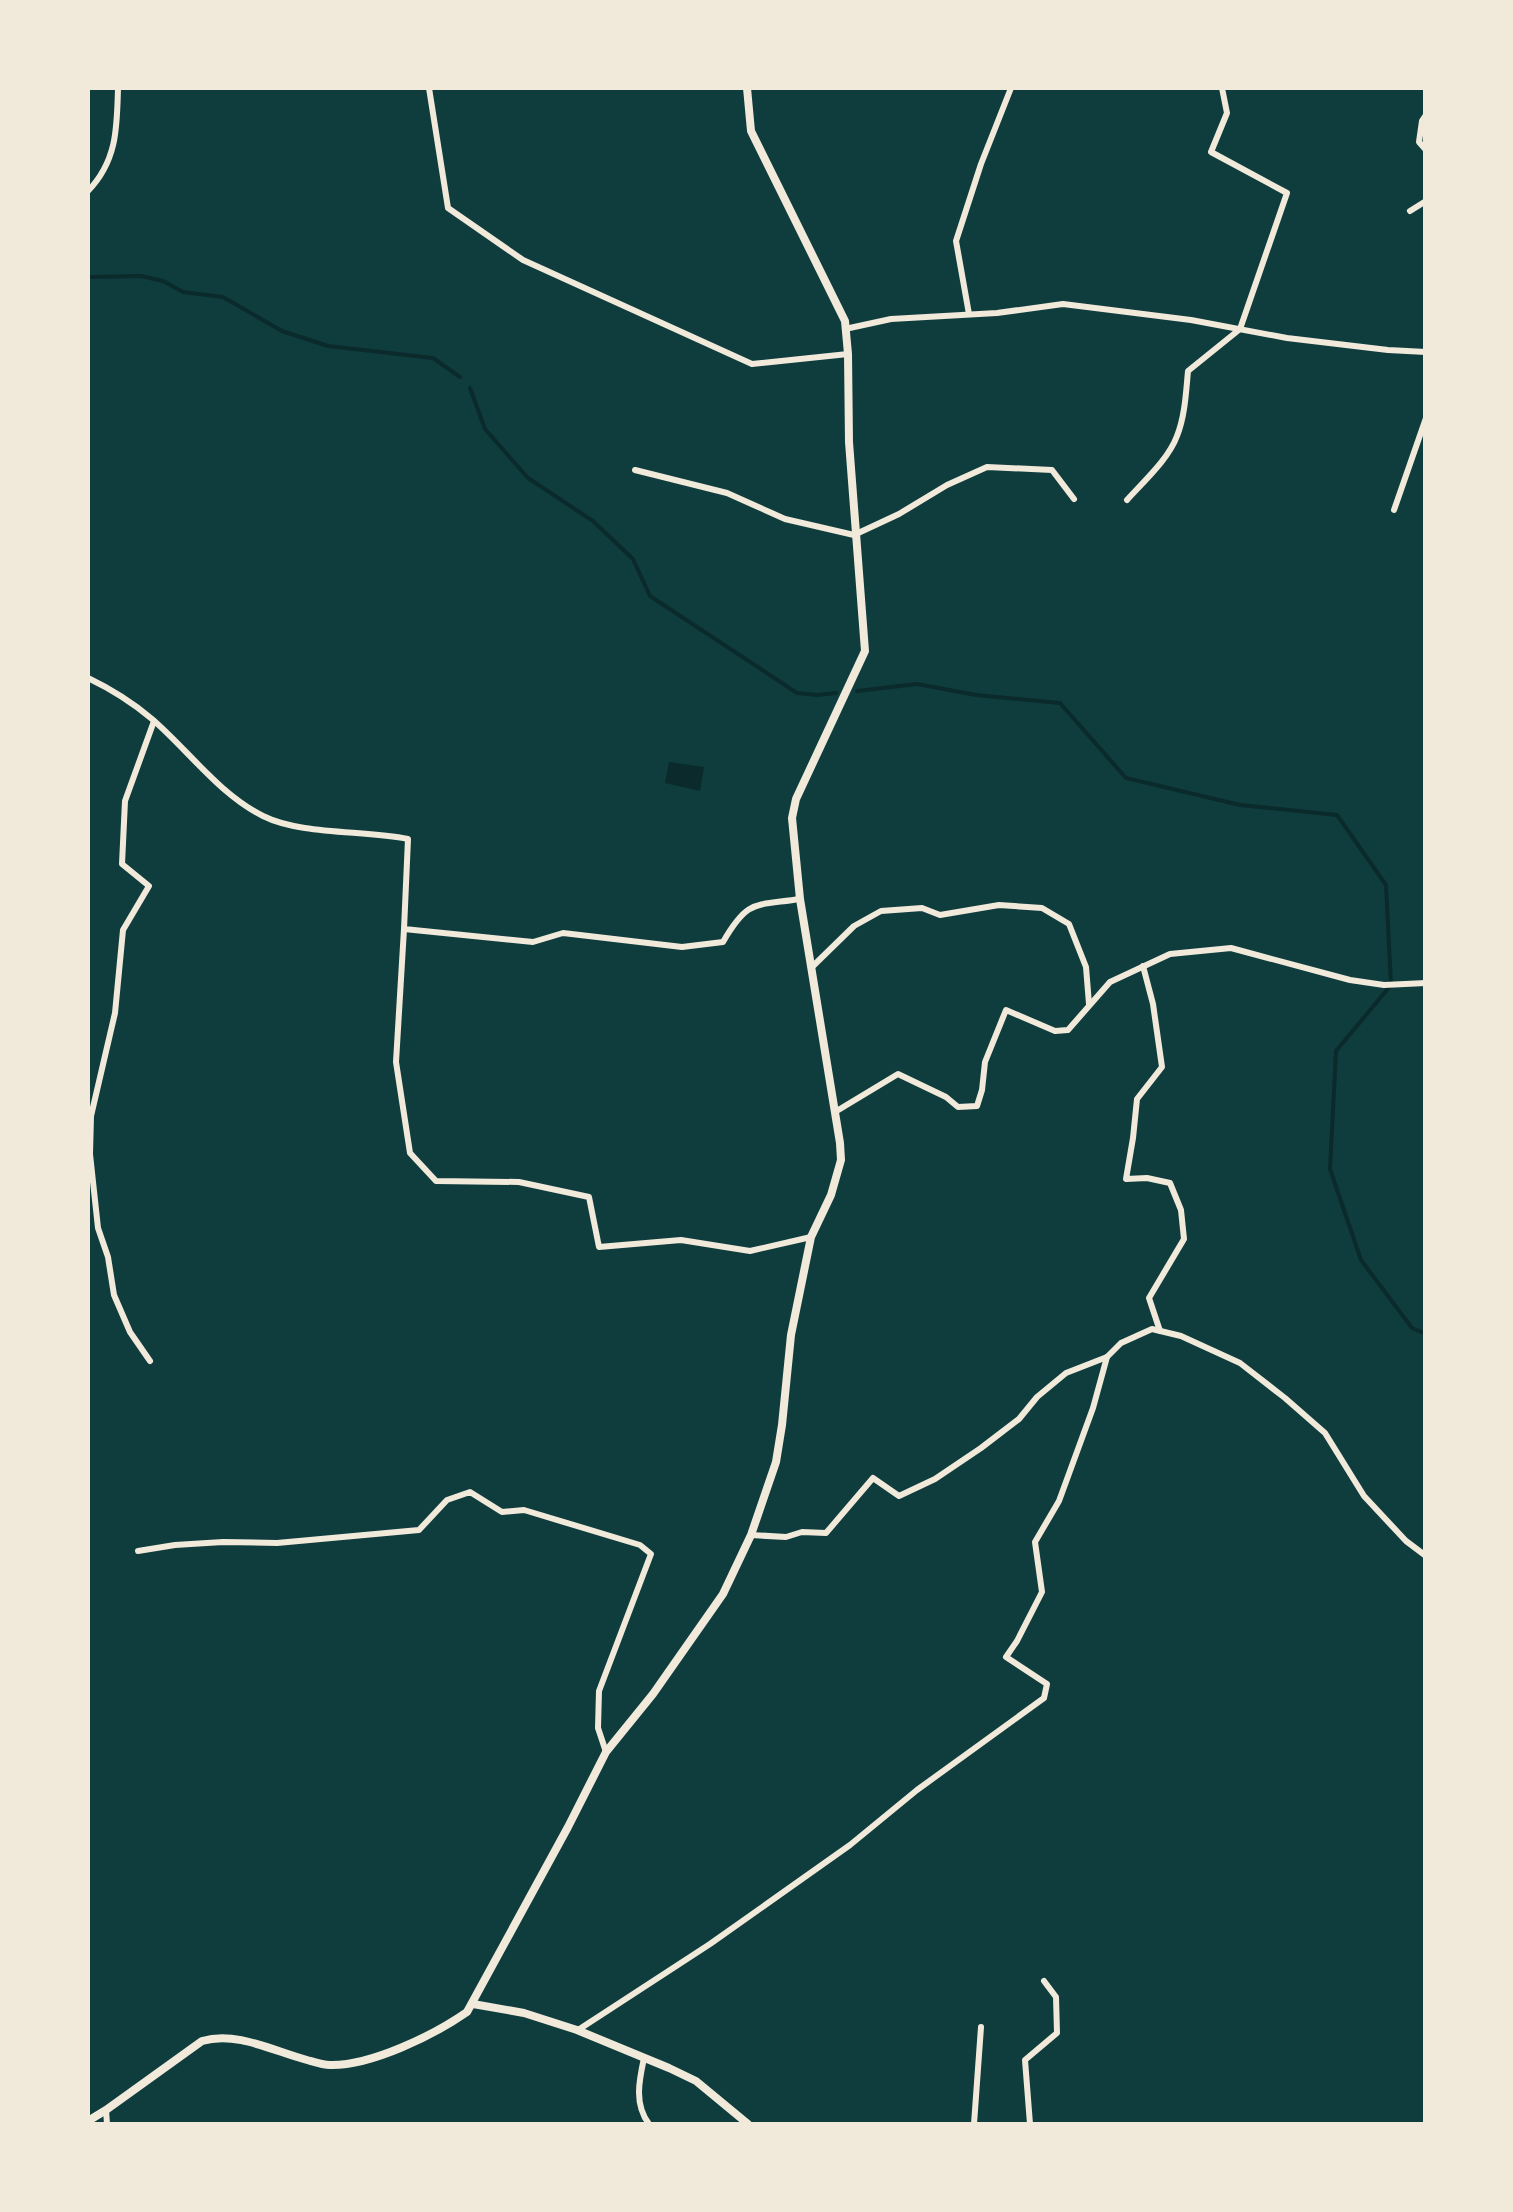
<svg xmlns="http://www.w3.org/2000/svg" width="1513" height="2212" viewBox="0 0 1513 2212" font-family="Commissioner,sans-serif">
<style>
.water{fill:#0a2a2b}
.lines{fill:none;stroke-linecap:round;stroke-linejoin:round}
.stream{stroke:#0a2a2b;stroke-width:4}
.minor{stroke:#f1e9da;stroke-width:6}
.tertiary{stroke:#f1e9da;stroke-width:8}
</style>
<rect width="100%" height="100%" fill="#0f3d3e"/>
<!-- water -->
<polygon class="water" points="669,762 704,767 700,791 665,783"/>
<g class="lines">
<!-- stream -->
<g class="stream">
<polyline points="88,277 141,276 163,281 183,292 223,297 282,331 328,346 433,358 460,377"/>
<polyline points="470,388 485,429 528,478 593,521 633,559 650,596 797,693 818,695 836,693"/>
<polyline points="857,691 917,684 976,695 1060,703 1126,778 1240,805 1337,815 1386,885 1391,985 1336,1051 1330,1169 1361,1260 1412,1328 1426,1334"/>
</g>
<!-- minor -->
<g class="minor">
<polyline points="429,88 448,208 523,260 752,364 848,354"/>
<polyline points="1426,115 1422,121 1419,142 1426,150"/>
<path d="M88 191C117 161 117 128 118 88"/>
<polyline points="1410,211 1426,201"/>
<polyline points="969,314 956,241 981,164 1011,88"/>
<polyline points="845,329 891,319 997,313 1063,304 1191,320 1287,338 1388,350 1426,352"/>
<polyline points="635,470 727,493 785,519 854,535 899,514 947,485 987,467 1052,470 1074,499"/>
<path d="M1127 500C1144 481 1168 460 1177 436 1185 416 1186 392 1188 371L1240 329 1287 193 1211 152 1227 113 1222 88"/>
<polyline points="1394,510 1426,418"/>
<path d="M88 678C111 689 132 702 152 719 189 751 219 794 263 816 301 835 364 830 408 839L404 929 533 942 563 933 682 947 723 942C748 899 754 906 800 899"/>
<polyline points="404,929 396,1062 410,1153 436,1181 519,1182 589,1197 599,1247 681,1240 750,1251 811,1237"/>
<polyline points="1143,966 1153,1004 1162,1067 1137,1099 1133,1138 1126,1179 1147,1178 1170,1183 1181,1210 1184,1239 1149,1298 1160,1331"/>
<polyline points="811,968 854,926 881,911 922,908 940,915 999,905 1042,908 1069,924 1086,967 1089,1004"/>
<polyline points="835,1112 898,1074 946,1097 958,1107 977,1106 982,1090 985,1062 1006,1010 1055,1031 1068,1030 1110,982 1170,954 1231,948 1350,980 1384,985 1426,983"/>
<polyline points="150,1361 130,1332 114,1295 108,1257 98,1228 90,1154 91,1116 115,1013 123,930 149,886 122,864 125,801 154,721"/>
<polyline points="751,1535 786,1537 802,1532 826,1533 873,1478 899,1496 935,1479 981,1448 1019,1419 1037,1397 1066,1373 1107,1357 1121,1343 1152,1329 1181,1336 1240,1363 1285,1398 1325,1433 1364,1496 1406,1541 1426,1556"/>
<polyline points="138,1551 175,1545 223,1542 277,1543 419,1530 447,1500 470,1492 502,1512 524,1510 640,1545 651,1554 599,1691 598,1728 606,1752"/>
<polyline points="578,2030 710,1944 850,1845 917,1790 1044,1698 1047,1684 1006,1657 1017,1641 1042,1592 1035,1542 1059,1501 1093,1408 1107,1357"/>
<path d="M644 2058C639 2081 634 2104 649 2124"/>
<polyline points="106,2110 107,2124"/>
<polyline points="974,2124 981,2027"/>
<polyline points="1030,2124 1025,2060 1057,2033 1056,1997 1044,1981"/>
</g>
<!-- tertiary -->
<g class="tertiary">
<polyline points="473,2004 524,2013 577,2030 669,2068 696,2081 748,2124"/>
<path d="M88 2121 106 2110 202 2041C237 2031 273 2051 307 2060 314 2062 323 2065 330 2065 371 2066 434 2035 467 2012L568 1827 606 1752 653 1694 723 1594 751 1535 776 1462 782 1425 791 1335 811 1237 831 1195 841 1160 840 1143 800 899 792 818 796 799 865 651 849 442 848 354 845 321 751 131 747 88"/>
</g>
</g>
<!-- border -->
<rect width="1513" height="2212" fill="none" stroke="#f1e9da" stroke-width="180"/>
</svg>
